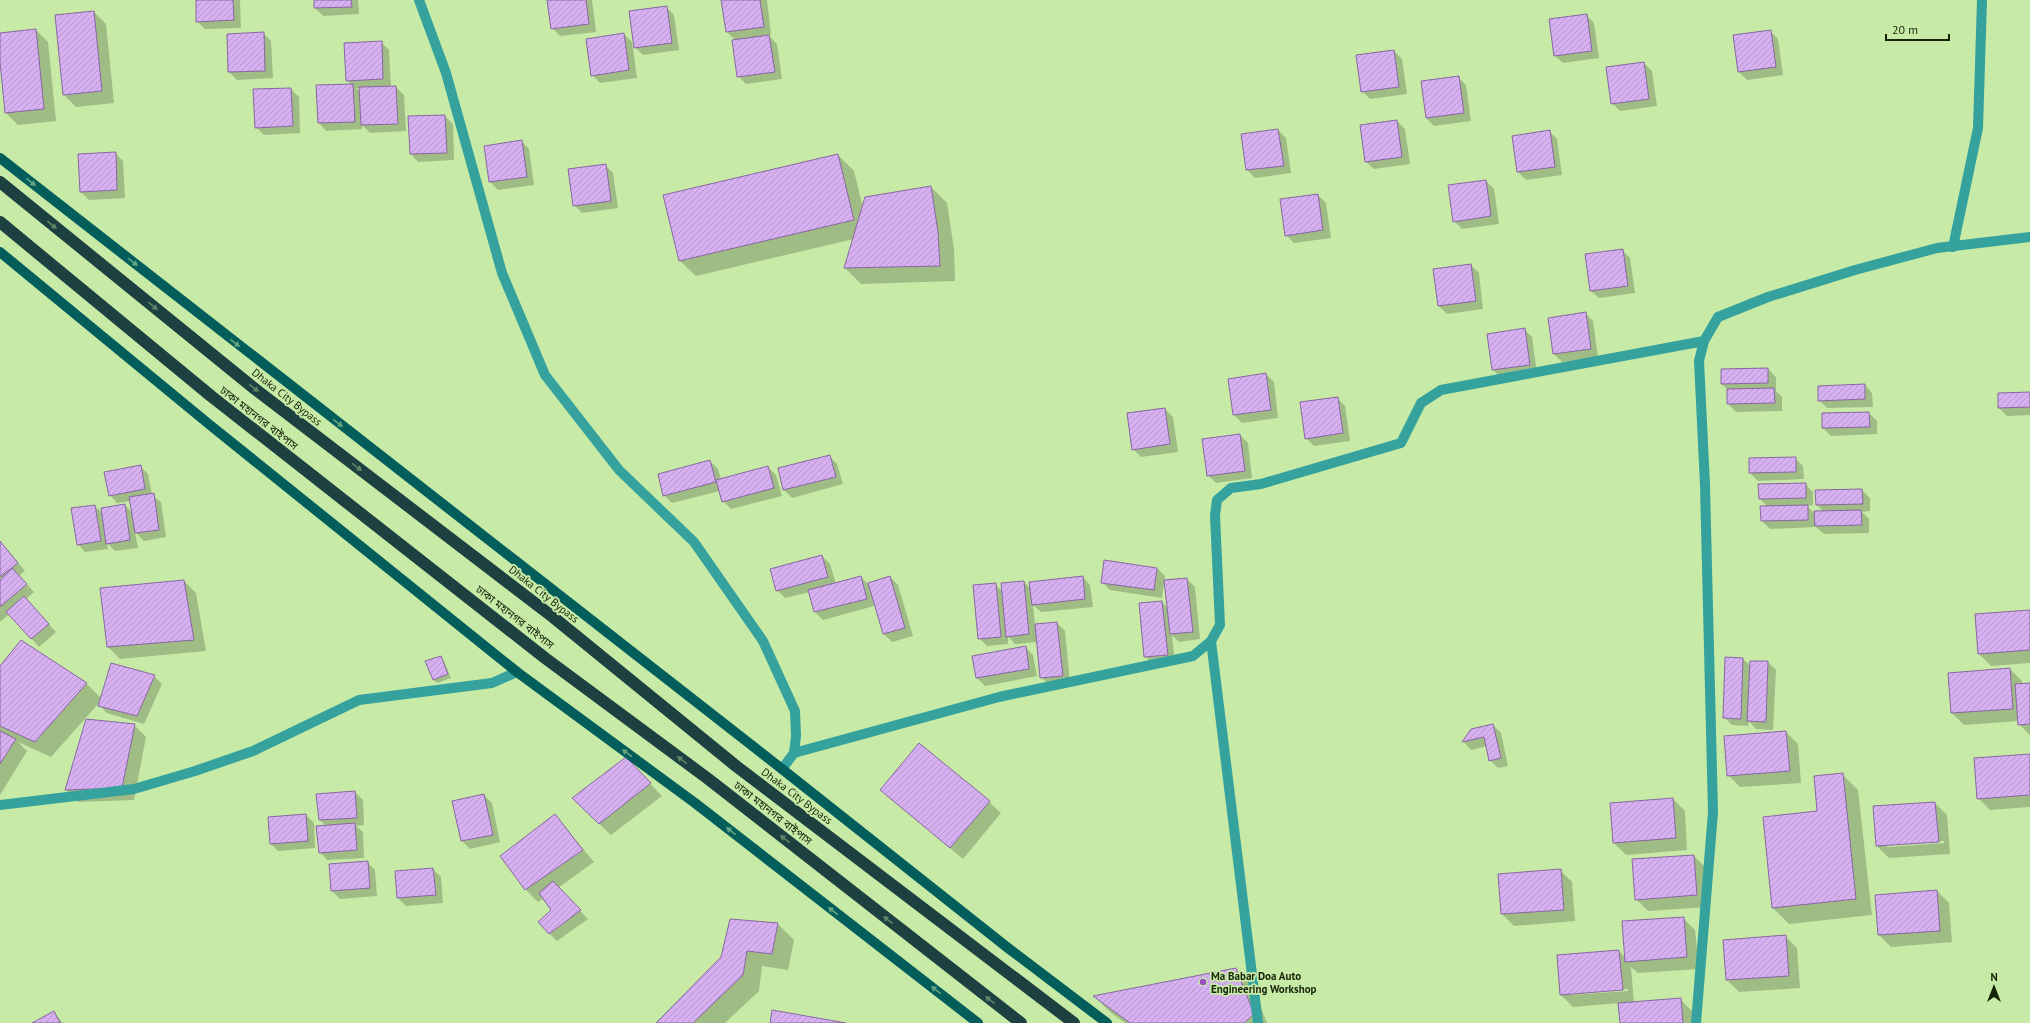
<svg xmlns="http://www.w3.org/2000/svg" width="2030" height="1023" viewBox="0 0 2030 1023" font-family="'PT Sans','Noto Sans Bengali',sans-serif">
<style>
.shadow{fill:#0003;fill-rule:evenodd}
.building{fill:url(#building-hatch);stroke:#8966a1}
.lines{fill:none;stroke-linecap:round;stroke-linejoin:round}
.minor{stroke:#35a29d;stroke-width:10}
.major{stroke:#035d5a;stroke-width:10}
.highway{stroke:#1c4140;stroke-width:12}
.oneway{fill:#65a480}
.oneway2{fill:#608569}
.poi-dot{fill:#9951c4;stroke:#c7eba7;stroke-width:1.5}
.labels{text-anchor:middle;dominant-baseline:central;stroke-width:3.5;stroke-linejoin:round;paint-order:stroke}
.street-label{font-size:11px;fill:#17240a;stroke:#c7eba7}
.poi-label{font-size:11px;font-weight:bold;fill:#17240a;stroke:#c7eba7;text-anchor:start}
</style>
<defs>
<pattern id="building-hatch" width="6" height="6" patternUnits="userSpaceOnUse"><rect width="6" height="6" fill="#d6b0f0"/><path d="M-1 1l2-2M0 6l6-6M5 7l2-2" fill="none" stroke="#b797cc"/></pattern>
</defs>
<rect width="100%" height="100%" fill="#c7eba7"/>
<!-- shadow -->
<g class="shadow">
<polygon points="197,0 240,0 241,28 205,29 197,21"/>
<polygon points="315,0 358,0 359,14 323,16 315,8"/>
<polygon points="548,0 592,0 596,32 560,36 552,28"/>
<polygon points="722,0 767,0 771,35 768,35 777,44 782,79 746,84 738,76 735,40 727,32"/>
<polygon points="666,7 674,15 679,50 643,55 635,47"/>
<polygon points="94,12 106,24 114,103 76,107 64,95"/>
<polygon points="1586,15 1594,23 1599,58 1563,63 1555,56"/>
<polygon points="36,30 48,42 56,121 18,125 6,113 0,34"/>
<polygon points="1770,31 1778,39 1783,75 1747,80 1739,72"/>
<polygon points="263,33 271,41 273,78 237,80 229,72"/>
<polygon points="624,34 632,42 637,78 600,83 592,75"/>
<path d="M381 42 389 50 391 87H396L404 95 406 131 370 133 362 125V129L326 131 319 123 351 85 347 80ZM356 88H360V92Z"/>
<polygon points="1394,51 1402,59 1407,94 1370,99 1362,91"/>
<polygon points="1644,63 1652,71 1657,106 1620,111 1612,103"/>
<polygon points="1458,77 1466,85 1471,121 1434,126 1426,118 1422,82"/>
<polygon points="291,89 299,97 300,133 264,135 256,127"/>
<polygon points="445,116 453,124 454,160 418,162 411,154"/>
<polygon points="1397,121 1405,129 1410,164 1374,169 1366,162"/>
<polygon points="1278,130 1286,138 1291,173 1255,178 1247,170"/>
<polygon points="1549,131 1557,139 1562,175 1526,180 1518,172"/>
<polygon points="521,141 529,149 534,185 498,190 490,182"/>
<polygon points="115,153 123,161 125,198 89,200 81,192"/>
<polygon points="838,155 854,171 863,208 931,187 947,203 954,249 955,281 861,284 845,268 854,239 696,276 680,261"/>
<polygon points="605,165 613,173 618,208 582,213 574,205"/>
<polygon points="1486,181 1494,189 1499,224 1462,229 1454,221"/>
<polygon points="1318,195 1326,203 1331,238 1294,243 1286,235 1281,200"/>
<polygon points="1622,250 1630,258 1635,293 1599,298 1591,291"/>
<polygon points="1471,265 1479,273 1483,309 1447,314 1439,306 1434,270"/>
<polygon points="1585,313 1593,321 1598,357 1562,362 1554,354"/>
<polygon points="1524,329 1532,337 1537,373 1501,378 1493,370"/>
<polygon points="1768,369 1776,377 1776,391 1782,397 1782,411 1736,412 1728,404 1728,390 1722,384 1722,370"/>
<polygon points="1266,374 1274,382 1278,418 1242,423 1234,415"/>
<polygon points="1865,385 1872,393 1873,407 1827,408 1819,400"/>
<polygon points="2030,393 2030,415 2007,416 1999,408"/>
<polygon points="1337,398 1345,406 1350,441 1314,446 1306,438"/>
<polygon points="1165,409 1173,417 1178,452 1141,457 1133,449"/>
<polygon points="1869,413 1877,421 1877,434 1831,436 1823,428 1823,414"/>
<polygon points="1240,435 1248,443 1252,478 1216,483 1208,475"/>
<polygon points="829,456 837,464 843,484 792,498 784,490 779,469"/>
<polygon points="1795,458 1803,466 1804,479 1758,481 1750,473"/>
<polygon points="710,461 718,469 721,479 768,467 776,475 782,496 731,509 723,501 720,491 672,503 664,495"/>
<polygon points="140,466 148,474 152,495 161,502 166,537 144,541 135,532 138,548 115,551 107,543 108,549 85,552 78,544 95,506 103,514 125,505 133,514 131,501 117,503 110,495"/>
<polygon points="1805,484 1813,492 1813,505 1807,506 1815,514 1824,512 1817,505 1862,490 1870,498 1870,511 1862,512 1869,519 1869,533 1824,534 1815,526 1815,527 1770,529 1762,521 1768,507 1760,499"/>
<polygon points="1,542 25,571 19,576 34,592 26,599 56,632 39,647 9,614 0,622"/>
<polygon points="822,556 830,564 836,584 861,577 871,587 890,577 898,585 913,636 892,642 884,634 874,598 872,598 874,606 823,620 815,612 810,592 785,598 777,590"/>
<polygon points="1157,568 1165,576 1162,598 1110,590 1102,582"/>
<polygon points="1083,577 1090,585 1093,607 1041,612 1033,605 1035,625 1057,623 1065,631 1070,683 1049,685 1041,677 1037,642 1015,644 1008,636 1008,644 987,646 979,638 995,584 1003,592 1024,582 1031,589"/>
<polygon points="1187,579 1195,587 1200,639 1179,642 1172,635 1175,662 1153,664 1145,656 1162,602 1168,609"/>
<polygon points="184,581 196,593 206,651 120,659 108,647"/>
<polygon points="2030,611 2030,663 1991,666 1979,654 1976,615"/>
<polygon points="21,641 87,684 101,698 154,676 162,684 144,724 107,713 98,704 51,757 18,742 27,751 0,795 0,668"/>
<polygon points="1025,647 1033,655 1037,676 985,686 977,678"/>
<polygon points="440,657 444,661 451,678 437,683 434,680"/>
<polygon points="1726,658 1743,659 1751,666 1768,662 1776,670 1773,730 1756,729 1749,721 1748,726 1732,725 1724,717"/>
<polygon points="2010,669 2022,681 2022,685 2030,684 2030,735 2019,724 2019,721 1964,725 1952,713"/>
<polygon points="86,720 134,725 146,737 134,800 78,802 66,790"/>
<polygon points="1493,725 1501,733 1508,766 1498,768 1490,760 1487,746 1471,750 1464,742 1471,730"/>
<polygon points="1786,732 1798,744 1801,783 1740,787 1728,775"/>
<polygon points="2030,755 2030,807 1990,810 1978,798"/>
<polygon points="637,770 662,796 611,835 585,810"/>
<polygon points="1842,774 1858,790 1872,915 1789,924 1773,908 1818,812"/>
<polygon points="881,790 989,802 1001,813 963,859"/>
<polygon points="355,792 363,800 364,825 356,826 363,832 364,858 327,860 320,852 326,826 320,820"/>
<polygon points="484,795 492,803 500,842 470,849 462,841"/>
<polygon points="1673,799 1685,811 1687,850 1626,855 1614,843 1612,804"/>
<path d="M1935 803 1947 815 1950 854 1889 858 1877 846 1874 807ZM1944 841V843L1887 847V845Z"/>
<polygon points="306,815 314,823 315,848 278,851 270,843"/>
<polygon points="555,815 594,862 558,888 588,919 557,941 549,933 552,910 544,898 538,902 526,890 502,856"/>
<polygon points="1694,856 1706,868 1709,907 1648,911 1636,899"/>
<polygon points="367,862 375,870 377,896 340,899 332,891"/>
<polygon points="433,869 441,877 443,903 406,906 398,898"/>
<polygon points="1560,870 1572,882 1575,921 1514,926 1502,914"/>
<polygon points="1937,891 1949,903 1952,942 1891,947 1879,935"/>
<path d="M1683 918 1695 930 1699 969 1638 973 1631 967 1634 1003 1680 999 1692 1011 1693 1023H1621L1619 1003 1573 1007 1561 995 1619 951 1625 957ZM1628 989V991L1571 995V993Z"/>
<polygon points="731,920 778,924 794,940 788,970 762,966 759,991 725,1023 657,1023 722,957"/>
<polygon points="1785,936 1797,948 1800,988 1739,992 1727,980 1724,941"/>
<polygon points="1236,969 1252,985 1267,1023 1125,1023 1110,1012 1095,997"/>
<polygon points="54,1012 63,1023 34,1023"/>
</g>
<!-- building -->
<g class="building">
<polygon points="196,0 233,0 234,20 196,22"/>
<polygon points="314,0 351,0 352,7 314,8"/>
<polygon points="547,0 586,0 589,24 551,29"/>
<polygon points="721,0 760,0 764,27 726,32"/>
<polygon points="667,6 672,43 634,48 629,11"/>
<polygon points="94,11 102,91 63,95 55,15"/>
<polygon points="1587,14 1592,51 1554,56 1549,19"/>
<polygon points="36,29 44,109 5,113 0,62 0,33"/>
<polygon points="1771,30 1776,67 1738,72 1733,35"/>
<polygon points="264,32 265,71 228,72 227,34"/>
<polygon points="624,33 629,70 591,76 586,39"/>
<polygon points="769,35 775,72 737,77 732,40"/>
<polygon points="382,41 383,79 346,81 344,43"/>
<polygon points="1394,50 1399,87 1361,92 1356,55"/>
<polygon points="1644,62 1649,99 1611,104 1606,67"/>
<polygon points="1459,76 1464,113 1426,118 1421,81"/>
<polygon points="353,84 355,122 318,123 316,85"/>
<polygon points="396,86 398,124 361,125 359,87"/>
<polygon points="291,88 293,126 255,128 253,89"/>
<polygon points="445,115 447,153 410,154 408,116"/>
<polygon points="1397,120 1402,157 1365,162 1360,125"/>
<polygon points="1278,129 1284,166 1246,170 1241,134"/>
<polygon points="1550,130 1555,167 1517,172 1512,136"/>
<polygon points="522,140 527,177 489,182 484,146"/>
<polygon points="116,152 117,190 80,192 78,154"/>
<polygon points="838,154 854,220 679,261 663,195"/>
<polygon points="606,164 611,201 573,206 568,169"/>
<polygon points="1486,180 1491,216 1453,222 1448,185"/>
<polygon points="931,186 938,232 940,266 844,268 865,197"/>
<polygon points="1318,194 1323,230 1285,236 1280,199"/>
<polygon points="1623,249 1628,286 1590,291 1585,254"/>
<polygon points="1471,264 1476,301 1438,306 1433,269"/>
<polygon points="1586,312 1591,349 1553,354 1548,318"/>
<polygon points="1525,328 1530,365 1492,370 1487,334"/>
<polygon points="1768,368 1768,383 1721,384 1721,369"/>
<polygon points="1266,373 1271,410 1233,415 1228,379"/>
<polygon points="1865,384 1865,399 1818,401 1818,386"/>
<polygon points="1774,388 1775,403 1727,404 1727,389"/>
<polygon points="2030,392 2030,407 1998,408 1998,393"/>
<polygon points="1338,397 1343,433 1305,439 1300,402"/>
<polygon points="1165,408 1170,444 1132,450 1127,413"/>
<polygon points="1869,412 1870,427 1822,428 1822,413"/>
<polygon points="1240,434 1245,471 1207,476 1202,439"/>
<polygon points="830,455 836,477 783,490 778,468"/>
<polygon points="1796,457 1796,472 1749,473 1749,458"/>
<polygon points="710,460 716,482 663,496 658,474"/>
<polygon points="141,465 145,489 109,496 104,472"/>
<polygon points="768,466 774,488 722,502 716,480"/>
<polygon points="1806,483 1806,498 1759,499 1758,484"/>
<polygon points="1862,489 1863,504 1816,505 1815,490"/>
<polygon points="154,493 159,530 135,533 129,497"/>
<polygon points="125,504 130,540 106,544 101,508"/>
<polygon points="95,505 101,541 77,545 71,508"/>
<polygon points="1808,505 1808,520 1761,521 1760,506"/>
<polygon points="1861,510 1862,525 1815,526 1814,511"/>
<polygon points="0,541 18,563 0,577"/>
<polygon points="822,555 828,577 776,591 770,569"/>
<polygon points="1104,560 1157,568 1154,590 1101,583"/>
<polygon points="12,568 27,584 0,607 0,580"/>
<polygon points="861,576 867,599 814,612 808,590"/>
<polygon points="890,576 905,628 883,634 868,583"/>
<polygon points="1083,576 1085,599 1032,605 1029,582"/>
<polygon points="1187,578 1193,632 1170,634 1164,580"/>
<polygon points="184,580 194,640 107,647 100,588"/>
<polygon points="1024,581 1029,634 1006,637 1001,583"/>
<polygon points="996,583 1001,637 978,639 973,585"/>
<polygon points="24,596 49,624 31,639 6,612"/>
<polygon points="1162,601 1168,655 1144,657 1139,603"/>
<polygon points="2030,610 2030,650 1978,654 1975,614"/>
<polygon points="1057,622 1063,676 1040,678 1035,624"/>
<polygon points="21,640 87,683 35,742 0,726 0,666"/>
<polygon points="1026,646 1029,669 976,678 972,656"/>
<polygon points="441,656 448,674 433,680 425,661"/>
<polygon points="1725,657 1743,658 1741,719 1723,718"/>
<polygon points="1750,661 1768,661 1766,722 1747,721"/>
<polygon points="111,663 155,675 137,716 98,706"/>
<polygon points="2010,668 2013,709 1951,713 1948,673"/>
<polygon points="2030,683 2030,724 2018,725 2015,684"/>
<polygon points="86,719 135,724 122,788 65,790"/>
<polygon points="1493,724 1501,758 1489,761 1484,737 1462,742 1471,729"/>
<polygon points="0,731 16,739 0,764"/>
<polygon points="1786,731 1790,771 1727,776 1724,736"/>
<polygon points="919,743 990,801 950,848 880,790"/>
<polygon points="2030,754 2030,795 1977,799 1974,758"/>
<polygon points="626,757 651,783 599,824 572,798"/>
<polygon points="1843,773 1856,899 1772,908 1763,817 1817,811 1814,776"/>
<polygon points="355,791 357,818 319,820 316,794"/>
<polygon points="484,794 493,835 461,841 452,801"/>
<polygon points="1673,798 1676,838 1613,843 1610,803"/>
<polygon points="1935,802 1939,842 1876,846 1873,806"/>
<polygon points="306,814 308,841 270,844 268,817"/>
<polygon points="555,814 583,850 525,890 500,856"/>
<polygon points="355,823 357,850 319,853 316,826"/>
<polygon points="1694,855 1697,895 1635,900 1632,859"/>
<polygon points="368,861 370,888 331,891 329,864"/>
<polygon points="433,868 436,895 397,898 395,871"/>
<polygon points="1561,869 1564,910 1501,914 1498,874"/>
<polygon points="553,881 581,910 549,934 538,922 551,910 539,893"/>
<polygon points="1937,890 1940,931 1878,935 1875,895"/>
<polygon points="1684,917 1687,957 1625,962 1622,921"/>
<polygon points="730,919 778,923 772,954 747,951 743,975 693,1023 656,1023 721,957"/>
<polygon points="1786,935 1789,976 1726,980 1723,940"/>
<polygon points="1619,950 1623,990 1560,995 1557,955"/>
<polygon points="1236,968 1254,1014 1244,1023 1130,1023 1093,996"/>
<polygon points="1681,998 1683,1023 1620,1023 1618,1003"/>
<polygon points="772,1010 846,1023 770,1023"/>
<polygon points="54,1011 60,1023 32,1023"/>
</g>
<g class="lines">
<!-- minor -->
<g class="minor">
<polyline points="419,0 446,73 502,273 545,375 619,470 694,542 763,641 795,711 796,736 794,753 782,769"/>
<polyline points="1953,247 1978,128 1982,0"/>
<polyline points="1211,641 1258,1023"/>
<polyline points="794,753 999,697 1193,656 1211,641 1220,625 1215,515 1217,500 1231,488 1261,484 1401,443 1421,403 1441,390 1704,341"/>
<polyline points="0,805 134,789 195,771 253,751 359,700 492,683 517,672"/>
<polyline points="1696,1023 1713,812 1705,485 1699,361 1704,341 1718,317 1768,297 1855,270 1937,248 2030,237"/>
</g>
<!-- major -->
<g class="major">
<polyline points="0,158 782,769 1008,948 1107,1023"/>
<polyline points="0,252 210,425 517,672 695,803 978,1023"/>
</g>
<!-- highway -->
<g class="highway">
<polyline points="0,182 255,389 553,617 736,766 1074,1023"/>
<polyline points="0,222 211,396 545,658 707,778 1021,1023"/>
</g>
</g>
<!-- one-way arrows -->
<defs><path id="oneway-solid" d="M-6-.8H1V-3.2L6.5 0L1 3.2V.8H-6Z"/></defs>
<g class="oneway">
<use href="#oneway-solid" transform="translate(31 182) rotate(38)"/>
<use href="#oneway-solid" transform="translate(133 262) rotate(38)"/>
<use href="#oneway-solid" transform="translate(235 343) rotate(38)"/>
<use href="#oneway-solid" transform="translate(338 423) rotate(38)"/>
<use href="#oneway-solid" transform="translate(627 753) rotate(-144)"/>
<use href="#oneway-solid" transform="translate(731 831) rotate(-142)"/>
<use href="#oneway-solid" transform="translate(833 911) rotate(-142)"/>
<use href="#oneway-solid" transform="translate(936 990) rotate(-142)"/>
</g>
<g class="oneway2">
<use href="#oneway-solid" transform="translate(52 225) rotate(39)"/>
<use href="#oneway-solid" transform="translate(153 306) rotate(39)"/>
<use href="#oneway-solid" transform="translate(254 388) rotate(38)"/>
<use href="#oneway-solid" transform="translate(357 467) rotate(37)"/>
<use href="#oneway-solid" transform="translate(682 760) rotate(-143)"/>
<use href="#oneway-solid" transform="translate(785 839) rotate(-142)"/>
<use href="#oneway-solid" transform="translate(888 920) rotate(-142)"/>
<use href="#oneway-solid" transform="translate(990 1000) rotate(-143)"/>
</g>
<!-- markers -->
<circle class="poi-dot" cx="1203" cy="982" r="4"/>
<g class="labels">
<!-- street labels -->
<g class="street-label">
<text transform="translate(287 397) rotate(38)">Dhaka City Bypass</text>
<text transform="translate(259 418) rotate(38)">ঢাকা মহানগর বাইপাস</text>
<text transform="translate(544 594) rotate(38)">Dhaka City Bypass</text>
<text transform="translate(515 617) rotate(38)">ঢাকা মহানগর বাইপাস</text>
<text transform="translate(797 796) rotate(37)">Dhaka City Bypass</text>
<text transform="translate(773 813) rotate(38)">ঢাকা মহানগর বাইপাস</text>
</g>
<!-- poi labels -->
<g class="poi-label">
<text x="1211" y="976">Ma Babar Doa Auto<tspan x="1211" dy="13">Engineering Workshop</tspan></text>
</g>
</g>
<!-- north arrow -->
<g transform="translate(1994 987)" stroke="#c7eba7" stroke-width="3" paint-order="stroke">
<path d="M0-3L7 15L0 10L-7 15Z" fill="#17240a"/>
<text y="-6" font-size="11" font-weight="bold" text-anchor="middle" fill="#17240a">N</text>
</g>
<!-- scale -->
<path d="M1886 34v6h63v-6" fill="none" stroke="#17240a" stroke-width="2"/>
<text x="1892" y="34" font-size="12" fill="#17240a" stroke="#c7eba7" stroke-width="3" paint-order="stroke">20 m</text>
</svg>
